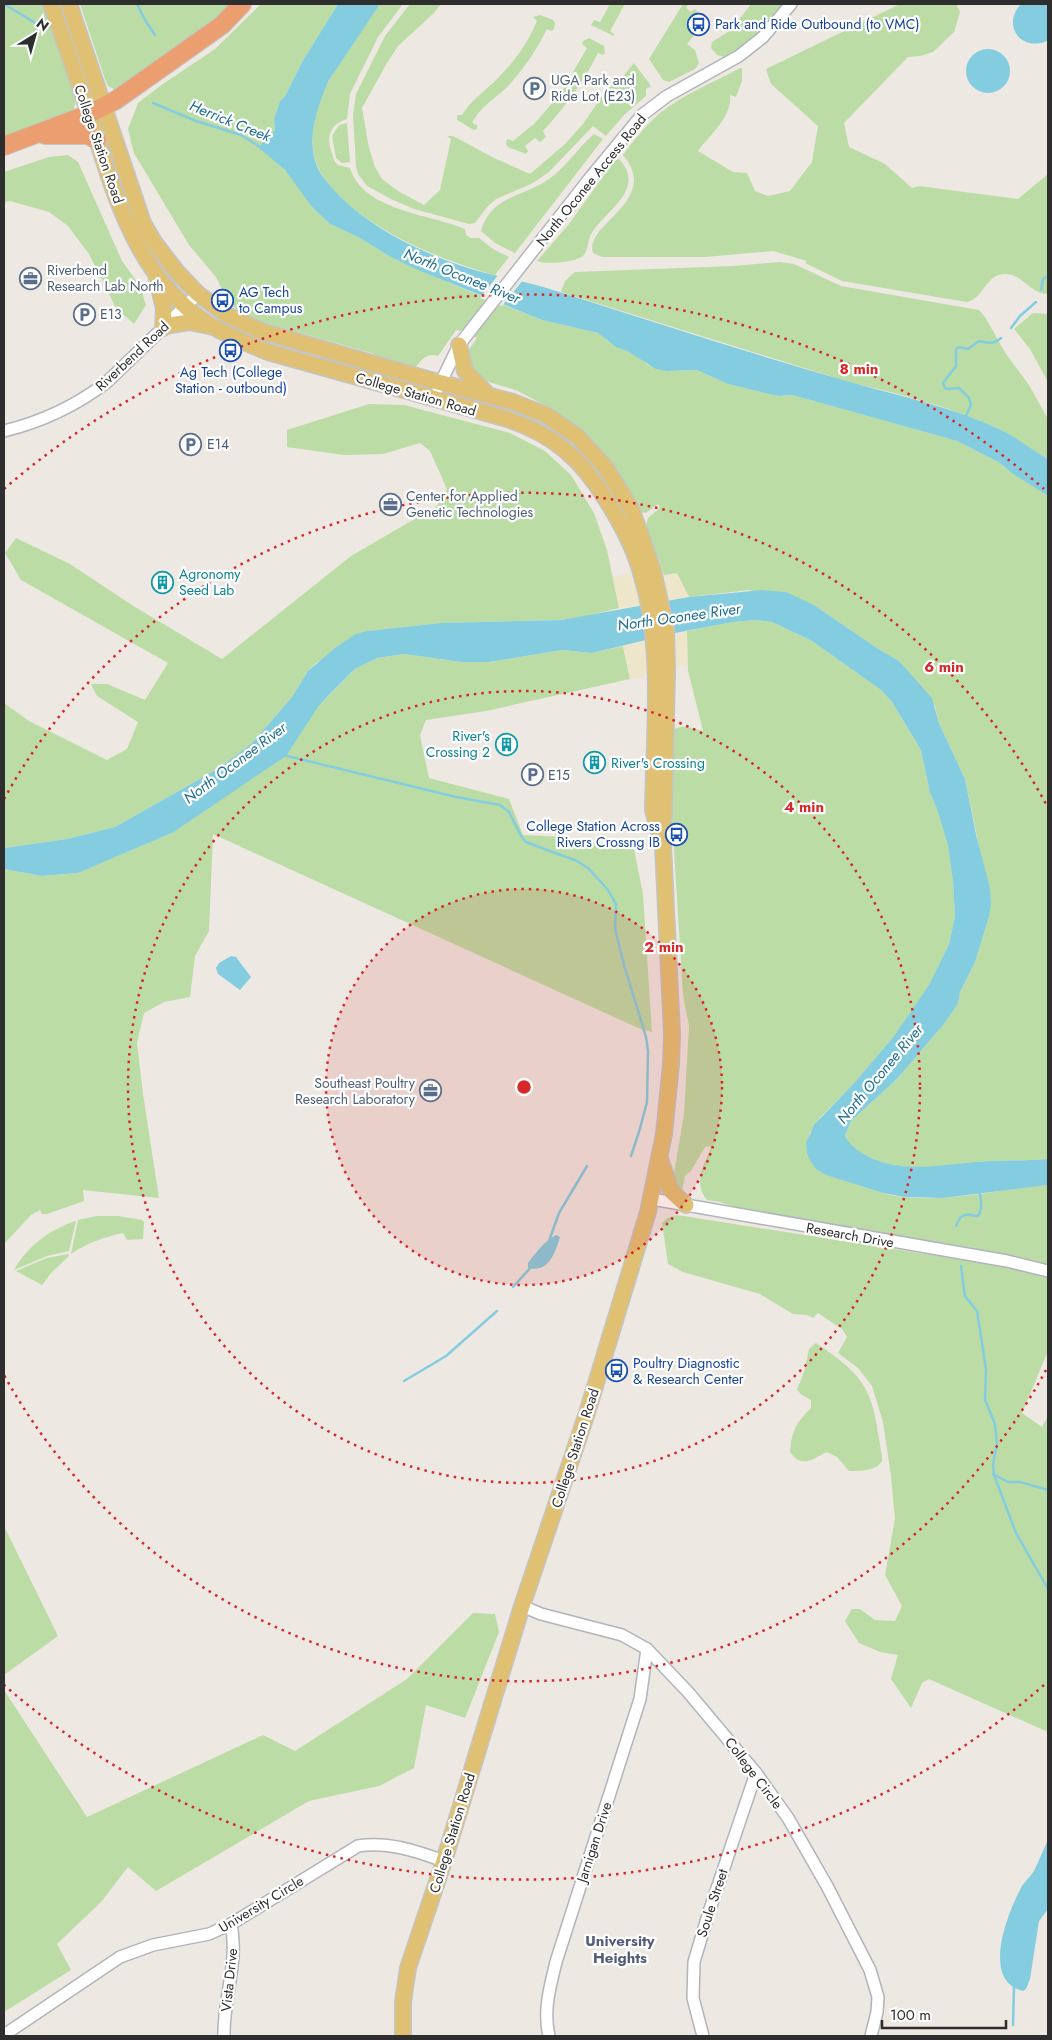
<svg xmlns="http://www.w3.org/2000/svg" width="1052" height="2040" viewBox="0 0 1052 2040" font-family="Jost,sans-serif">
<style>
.green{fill:#bcdca6}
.sand{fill:#ede6ca}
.water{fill:#84cde0}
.pier{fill:#ede8e2}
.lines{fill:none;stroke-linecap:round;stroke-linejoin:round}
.stream{stroke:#84cde0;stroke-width:2.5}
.minor-casing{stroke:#b2b4bc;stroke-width:14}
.major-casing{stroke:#c4c4c4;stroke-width:18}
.highway-casing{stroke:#c4c4c4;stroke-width:20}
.minor{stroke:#fff;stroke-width:11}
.major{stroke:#e0c174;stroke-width:15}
.highway{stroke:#eb9e70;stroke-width:18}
.ring{fill:none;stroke:#d62828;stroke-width:2.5;stroke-dasharray:2.5 5}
.labels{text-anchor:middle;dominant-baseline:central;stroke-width:4.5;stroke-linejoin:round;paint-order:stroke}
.transit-label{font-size:14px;fill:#164399;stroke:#fff;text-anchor:start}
.service-label{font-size:14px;fill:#4e5e75;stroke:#fff;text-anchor:start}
.street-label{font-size:14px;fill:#2e2e2e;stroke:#fff}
.culture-label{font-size:14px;fill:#0d838f;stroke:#fff;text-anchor:start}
.water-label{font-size:15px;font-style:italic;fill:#206f90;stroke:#fff}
.neighbourhood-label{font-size:15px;font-weight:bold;fill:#535c79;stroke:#fff}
.centre{fill:#d62828;stroke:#fff;stroke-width:2.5}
.ring-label{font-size:15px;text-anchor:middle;font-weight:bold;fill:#d62828;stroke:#fff;stroke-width:4.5;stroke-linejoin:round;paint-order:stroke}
</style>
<rect width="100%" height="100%" fill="#ede8e2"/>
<!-- green -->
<g class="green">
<polygon points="4,4 44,4 76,99 74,109 69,112 70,115 4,138"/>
<polygon points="80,4 233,4 217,19 115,92 114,89 108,86 105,79"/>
<path d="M261 4H338L302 62 285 96 280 101 274 119 275 130 264 140 278 164 291 176 312 207 330 224 358 237 389 256 466 290 542 320 598 333 603 335 606 340 638 357 648 365 667 371 697 370 728 384 778 396 792 395 957 441 1000 463 1013 474 1048 496V1159C1024 1161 1000 1160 976 1162 939 1165 906 1174 871 1158 859 1152 851 1148 845 1136L851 1121 897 1079 944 1024 958 1004 960 992 975 962 989 917 981 855 965 779 939 723 935 706 899 661 877 648 814 605 749 590 689 597 677 574 664 576 659 560H656L646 525 648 518 660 508 658 504 646 513 639 512 616 469 603 453 590 440 553 413V410L518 391 483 380 472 367 466 354 477 338 463 331 456 330 438 356C426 352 421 361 415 368L374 356 375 354 251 319 238 311 227 300 216 277 189 245 134 153 128 129 138 103 160 86 215 49Z"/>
<path d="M380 4H403L378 37 350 94 347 119C329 124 326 138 332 154 333 158 335 163 338 165 341 166 347 167 350 168 363 211 430 214 465 229L466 235 470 238H479L493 249 509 257 495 275C441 261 343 221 318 167 309 150 313 122 319 104 330 70 360 33 380 4Z"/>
<polygon points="410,4 441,4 434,13 398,46 387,63 362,108 369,148 375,167 382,179 398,191 424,205 440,190 451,139 447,136 453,136 494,158 530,174 565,144 583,124 607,89 625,74 634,63 651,86 646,89 646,96 624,115 606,136 593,126 548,173 531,184 496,199 487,207 475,223 469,224 414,209 391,199 367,186 358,174 356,166 353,114 356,94 385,36"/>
<polygon points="610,4 625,4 610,31 614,34 614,36 591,25 594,20 600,22"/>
<polygon points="683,4 688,5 686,8 691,12 694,9 706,18 703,23 699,20 692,29 695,34 687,44 695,50 699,63 695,69 669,82 663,80 649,59"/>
<path d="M751 4H784C767 25 750 46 725 57L717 55 711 48 712 42 731 30Z"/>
<path d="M900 4H956L960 12 954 32 933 52 920 56 908 57 844 123 849 147 885 164 912 188 919 186 1018 199 1048 174V294C1029 295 1021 269 999 275 984 280 982 299 967 302L842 281 805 263 807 261 773 251 705 257H602L593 253C583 224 662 201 623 155 634 140 645 126 659 114 683 94 713 83 740 68H742V81L736 97 730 95C732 118 710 134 698 151L733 172 747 173 755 191 768 196 790 191 812 162 818 126 771 84 766 69Z"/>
<path d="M540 15 553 20 555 23 554 29 551 31 547 29C537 49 525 67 510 84 498 97 480 106 472 123L477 125V129L474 130 457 120V115H462C471 100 485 91 497 79 514 62 528 43 537 21L533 17Z"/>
<path d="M589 38 604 46 605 53 603 55 598 53C583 83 565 107 543 131L546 137 540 142 535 138 525 146 528 151 526 154 508 147 506 144 507 139 513 141 535 123 561 93 587 48 582 44 583 41Z"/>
<polygon points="347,123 350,162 342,163 336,158 332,136 339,125"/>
<polygon points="106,130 174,278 178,287 176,289 139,238 100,132"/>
<path d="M594 134 603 139 515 253 495 243 481 231C492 193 526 198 553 176 568 164 579 147 594 134Z"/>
<polygon points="68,155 78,162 122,261 140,286 146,305 134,324 116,308 89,254 68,226 49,212 10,201 4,202 4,172 49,157"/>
<path d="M617 157C648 187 609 208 593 231 587 238 589 250 583 256 576 262 546 265 537 261L569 224Z"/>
<path d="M779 262 794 264 841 286 979 310 985 317 1006 354 1029 385 1048 419V459C1032 450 1016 438 999 429 953 408 902 394 852 383L561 292 565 281 575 272 734 266Z"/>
<polygon points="1033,313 1048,314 1048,382 1030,349 1014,329"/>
<polygon points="455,393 496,402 550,424 592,458 618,498 613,501 587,464 454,397"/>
<polygon points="369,404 404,405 510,433 545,451 571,475 594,513 607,550 619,608 586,616 561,620 440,623 368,631 316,663 308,671 292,697 252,743 221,767 115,827 67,839 4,848 4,703 29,721 107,760 127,749 138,722 97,696 91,684 107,684 145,700 168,663 21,580 5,553 16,538 70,564 135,607 222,659 351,556 437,506 447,489 430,451 420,443 383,454 344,455 287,447 287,430"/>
<path d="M755 620 772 622 812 641 881 690 892 702 921 750 930 793 937 809 948 846 953 882 955 916 949 944 929 986 894 1036 855 1082 819 1119 809 1134 826 1175C852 1181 877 1194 903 1197 950 1202 1001 1189 1048 1185V1265L972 1248 743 1210 720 1202 707 1200C692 1181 705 1165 711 1146L705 1147 691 1171 685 1176 682 1191 672 1185 684 1114 689 1026 683 995 672 817V731C681 723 692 728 703 731L688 671 687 631 733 622Z"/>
<polygon points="623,646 630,679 486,711 426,720 420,735 429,778 509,799 523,835 564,837 634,849 643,894 652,1032 638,1028 213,834 209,931 195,956 190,997 164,1002 144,1013 137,1043 143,1094 159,1198 83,1190 84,1201 47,1214 42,1214 40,1210 31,1215 4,1244 4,869 42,876 78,873 172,833 318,707 355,669 377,658 404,654 461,662 489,662 562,650 592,653"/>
<polygon points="677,1215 1002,1266 1048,1278 1048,1351 1022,1413 1042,1427 1048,1416 1048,1732 929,1679 922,1683 911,1708 891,1679 898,1655 880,1652 859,1643 845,1621 852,1609 860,1609 875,1620 895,1621 902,1606 885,1575 895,1519 891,1476 883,1422 872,1386 858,1368 838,1353 847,1337 842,1329 818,1313 813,1318 807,1315 793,1314 760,1294 683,1272 668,1264 662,1223 667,1218"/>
<path d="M97 1216H118L142 1220 144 1222 143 1239 127 1240 123 1233C104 1237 87 1243 71 1254L78 1220Z"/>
<path d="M76 1221 69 1251 47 1256 14 1270C28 1246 50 1229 76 1221Z"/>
<polygon points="68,1254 69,1256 52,1272 42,1285 16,1271 47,1258"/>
<path d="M816 1343C871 1380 872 1392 882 1456V1461C877 1471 859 1471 849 1471L837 1457 827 1452C812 1459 802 1469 790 1452 792 1430 796 1423 811 1408V1400L802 1395 797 1390 805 1369 809 1349Z"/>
<polygon points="4,1526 58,1636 4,1675"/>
<polygon points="473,1613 495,1614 499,1632 465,1718 426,1705 414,1768 379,1786 309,1801 156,1891 128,1867 101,1902 57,1944 71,1970 4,2012 4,1690 87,1817 263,1735 295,1751 407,1679"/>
</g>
<!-- sand -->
<g class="sand">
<polygon points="630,573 632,580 677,573 689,597 619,608 613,577"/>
<polygon points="687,631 687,668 683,666 645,673 645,677 630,679 623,646"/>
</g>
<!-- water -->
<g class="water">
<path d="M338 4H380L329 80C316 109 302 150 324 178 358 224 424 255 478 271 504 278 531 282 556 291 654 322 752 354 850 382 900 396 952 407 999 429 1016 437 1032 450 1048 459V496L1013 474 1000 463 957 441 792 395 778 396 728 384 697 370 667 371 656 369 627 351 616 347 598 333 542 320 418 270 389 256 358 237 330 224 312 207 285 170 259 148 264 140 275 130 274 119 280 101 285 96 302 62Z"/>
<path d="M1021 4H1048L1047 41C1021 52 1001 25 1021 4Z"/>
<circle cx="988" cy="71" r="22"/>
<path d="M762 590 786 592 814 605 877 648 899 661 932 698 939 723 965 779 976 834 990 888 991 904 989 917 975 962 960 992 958 1004 944 1024 897 1079 851 1121 845 1136C852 1148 860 1152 871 1158 905 1173 939 1165 975 1162 999 1160 1024 1161 1048 1159V1185L943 1198 904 1197 883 1193 826 1175 816 1169 811 1162 807 1153 806 1143 814 1125 855 1082 894 1036 929 985 949 944 955 916 953 882 948 846 937 809 930 793 921 750 892 702 881 690 812 641 772 622 755 620 733 622 675 633 592 653 562 650 489 662H461L404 654 377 658 355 669 329 695 318 707 286 756 172 833 78 873 42 876 4 869V848L67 839 115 827 221 767 252 743 292 697 308 671 335 648 356 634 367 631 440 623 561 620 689 597Z"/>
<polygon points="231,956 236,957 251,977 240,990 218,974 216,968 219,963"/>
<path d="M556 1235 560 1237C555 1253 549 1273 528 1268V1263C536 1252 544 1242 556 1235Z"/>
<path d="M1048 1840V1909L1039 1921 1030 1979 1026 1989 1023 1991C980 1981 1008 1912 1022 1886 1025 1881 1030 1877 1034 1871 1039 1861 1043 1850 1048 1840Z"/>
</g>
<!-- pier -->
<polygon class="pier" points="499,274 523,280 502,306 480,298"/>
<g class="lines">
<!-- stream -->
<g class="stream">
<polyline points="4,4 37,24"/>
<polyline points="137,4 145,20 155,35"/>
<polyline points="153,103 196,121 241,135 262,148"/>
<polyline points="1041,290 1043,279 1048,276"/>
<polyline points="1011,328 1020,316 1036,302"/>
<path d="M965 418 971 405 969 398 959 388 949 389 945 388 943 383 956 366V349L959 347 968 349 979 341C989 343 993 345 1001 338"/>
<polyline points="283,755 456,797 500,805 509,812 521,836 526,842 577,861 589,869 608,890 616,904 615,928 624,965 646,1037 648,1051 647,1102 639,1132 631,1156"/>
<path d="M956 1226C962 1212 964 1214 978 1216 983 1208 981 1199 979 1190"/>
<polyline points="549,1241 559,1213 587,1166"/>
<polyline points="961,1266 965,1296 977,1311 986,1369 985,1400 995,1424 997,1445 993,1464 994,1475 1016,1533 1048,1589"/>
<polyline points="513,1287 532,1266"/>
<polyline points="404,1381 446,1356 497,1311"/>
<polyline points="993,1474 1008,1482 1020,1482 1048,1490"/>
<polyline points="1013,2025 1014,1986"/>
</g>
<defs>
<g id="minor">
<polyline points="438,388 459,345 590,178 642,115 667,96 739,56 763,37 791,4"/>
<path d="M4 431C41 422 77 405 107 382L198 294"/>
<polyline points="652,1199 1007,1261 1048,1271"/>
<polyline points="522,1606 541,1614 622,1635 647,1649 688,1692 756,1773 788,1818 827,1886 870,1970 878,1997 877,2012 871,2036"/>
<path d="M4 2035 120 1957 153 1945 209 1934 231 1924 358 1846C387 1841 416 1851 444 1861"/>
<path d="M224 2036C223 1999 239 1962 231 1924"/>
<path d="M549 2036C543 2010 550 1987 556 1962L640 1699 647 1649"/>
<polyline points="703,2036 693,1998 694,1962 708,1915 756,1773"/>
</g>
<g id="major">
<path d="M51 4C65 43 79 83 92 123 115 198 139 281 210 325 229 336 248 344 268 352L504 418C552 433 581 458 607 501 621 523 634 547 641 573 664 646 654 734 653 810L659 832"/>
<polyline points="69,4 143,223 154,242 177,272 198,294 227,315 261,331 423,378 513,402 546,415 578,437 606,468 631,509 640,533 653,571 666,628 667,673 663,846 672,1034 671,1064 664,1134 648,1212 587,1413 522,1606 444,1861 408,1968 403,2002 403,2036"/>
<polyline points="157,279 164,309 163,328"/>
<polyline points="164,326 189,322 209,326"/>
<polyline points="459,345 465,371 488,395"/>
<polyline points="660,1159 671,1191 686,1205"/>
</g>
<g id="highway">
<polyline points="45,135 88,135 97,140"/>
<polyline points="4,146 89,114 116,100 222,25 242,4"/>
</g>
</defs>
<!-- minor casing -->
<use href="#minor" class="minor-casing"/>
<!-- major casing -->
<use href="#major" class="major-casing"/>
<!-- highway casing -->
<use href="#highway" class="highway-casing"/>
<!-- minor -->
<use href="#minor" class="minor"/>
<!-- major -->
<use href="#major" class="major"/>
<!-- highway -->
<use href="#highway" class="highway"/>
</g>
<!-- distance rings -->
<circle cx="524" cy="1087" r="198" fill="#d62828" fill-opacity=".12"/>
<g class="ring">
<circle cx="524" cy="1087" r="198"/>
<circle cx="524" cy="1087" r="396"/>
<path d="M1046 1370A594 594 0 0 1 4 1375M4 799A594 594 0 0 1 1046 804"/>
<path d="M1044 1685A792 792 0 0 1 4 1685M4 489A792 792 0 0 1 1044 489"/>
</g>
<!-- icons -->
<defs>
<symbol id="bus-ring" viewBox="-11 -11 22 22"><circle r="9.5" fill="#fff" stroke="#1a4fb4" stroke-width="1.5"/><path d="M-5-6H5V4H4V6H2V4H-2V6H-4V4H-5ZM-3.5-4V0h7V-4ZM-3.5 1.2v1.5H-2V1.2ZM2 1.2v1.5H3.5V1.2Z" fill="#1a4fb4"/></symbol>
<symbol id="parking-ring" viewBox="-11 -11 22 22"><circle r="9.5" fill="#fff" stroke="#5c6f8a" stroke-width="1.5"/><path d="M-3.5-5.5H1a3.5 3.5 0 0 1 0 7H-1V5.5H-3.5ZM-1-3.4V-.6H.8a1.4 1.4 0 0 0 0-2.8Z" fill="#5c6f8a"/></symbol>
<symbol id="office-ring" viewBox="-11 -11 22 22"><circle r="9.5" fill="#fff" stroke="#5c6f8a" stroke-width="1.5"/><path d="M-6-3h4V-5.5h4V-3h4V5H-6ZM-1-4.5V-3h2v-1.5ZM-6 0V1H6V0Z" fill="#5c6f8a"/></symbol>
<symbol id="building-ring" viewBox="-11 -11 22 22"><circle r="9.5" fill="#fff" stroke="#0f9aa8" stroke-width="1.5"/><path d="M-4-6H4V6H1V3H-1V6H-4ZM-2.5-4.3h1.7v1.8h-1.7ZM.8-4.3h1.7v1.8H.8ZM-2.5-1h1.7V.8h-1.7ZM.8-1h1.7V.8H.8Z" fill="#0f9aa8"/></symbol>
</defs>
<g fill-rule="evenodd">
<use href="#bus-ring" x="686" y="12" width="25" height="25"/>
<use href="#parking-ring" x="522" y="76" width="25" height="25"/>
<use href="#office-ring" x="18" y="266" width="25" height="25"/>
<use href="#bus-ring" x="210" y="288" width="25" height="25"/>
<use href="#parking-ring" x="72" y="302" width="25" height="25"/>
<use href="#bus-ring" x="218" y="338" width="25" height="25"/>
<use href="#parking-ring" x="178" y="432" width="25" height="25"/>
<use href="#office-ring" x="378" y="492" width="25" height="25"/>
<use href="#building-ring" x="150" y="570" width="25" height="25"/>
<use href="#building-ring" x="494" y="732" width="25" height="25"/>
<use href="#building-ring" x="582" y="750" width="25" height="25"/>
<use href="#parking-ring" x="520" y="762" width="25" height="25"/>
<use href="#bus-ring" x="664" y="822" width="25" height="25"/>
<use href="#office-ring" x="418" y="1078" width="25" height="25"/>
<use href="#bus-ring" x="604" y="1358" width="25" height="25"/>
</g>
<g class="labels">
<!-- transit labels -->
<g class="transit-label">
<text x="715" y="24">Park and Ride Outbound (to VMC)</text>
<text x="239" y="292">AG Tech<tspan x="239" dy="16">to Campus</tspan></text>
<text x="231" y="372" text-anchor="middle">Ag Tech (College<tspan x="231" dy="16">Station - outbound)</tspan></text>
<text x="660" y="826" text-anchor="end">College Station Across<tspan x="660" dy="16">Rivers Crossng IB</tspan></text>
<text x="633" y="1363">Poultry Diagnostic<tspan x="633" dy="16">&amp; Research Center</tspan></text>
</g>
<!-- service labels -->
<g class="service-label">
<text x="551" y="80">UGA Park and<tspan x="551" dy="16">Ride Lot (E23)</tspan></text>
<text x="47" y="270">Riverbend<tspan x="47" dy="16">Research Lab North</tspan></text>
<text x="100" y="314">E13</text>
<text x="207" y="444">E14</text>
<text x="406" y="496">Center for Applied<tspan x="406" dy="16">Genetic Technologies</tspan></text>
<text x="548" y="775">E15</text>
<text x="415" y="1083" text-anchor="end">Southeast Poultry<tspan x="415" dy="16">Research Laboratory</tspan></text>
</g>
<!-- street labels -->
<g class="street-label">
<text transform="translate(99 144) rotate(71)">College Station Road</text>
<text transform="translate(591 180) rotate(-51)">North Oconee Access Road</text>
<text transform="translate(132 356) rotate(-43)">Riverbend Road</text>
<text transform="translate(416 394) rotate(16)">College Station Road</text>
<text transform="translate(850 1235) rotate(10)">Research Drive</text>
<text transform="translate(575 1448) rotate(-72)">College Station Road</text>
<text transform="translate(754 1773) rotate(53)">College Circle</text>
<text transform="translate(452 1833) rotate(-73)">College Station Road</text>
<text transform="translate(594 1842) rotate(-72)">Jarnigan Drive</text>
<text transform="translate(712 1903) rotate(-72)">Soule Street</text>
<text transform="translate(261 1904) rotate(-31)">University Circle</text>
<text transform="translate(229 1980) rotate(-84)">Vista Drive</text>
</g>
<!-- culture labels -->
<g class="culture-label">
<text x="179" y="574">Agronomy<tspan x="179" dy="16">Seed Lab</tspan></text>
<text x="490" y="736" text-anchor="end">River's<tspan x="490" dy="16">Crossing 2</tspan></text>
<text x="611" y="763">River's Crossing</text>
</g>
<!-- water labels -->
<g class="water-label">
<text transform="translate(230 121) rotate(22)">Herrick Creek</text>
<text transform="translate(462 276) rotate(22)">North Oconee River</text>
<text transform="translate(679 617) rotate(-8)">North Oconee River</text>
<text transform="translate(235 763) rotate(-37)">North Oconee River</text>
<text transform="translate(880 1074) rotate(-50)">North Oconee River</text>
</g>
<!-- neighbourhood labels -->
<g class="neighbourhood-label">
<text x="620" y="1941">University<tspan x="620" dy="17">Heights</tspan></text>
</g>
</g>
<circle cx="524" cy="1087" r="8" class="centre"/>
<g class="ring-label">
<text x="859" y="374">8 min</text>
<text x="944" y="672">6 min</text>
<text x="804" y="812">4 min</text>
<text x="664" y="952">2 min</text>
</g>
<!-- border -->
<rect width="1052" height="2040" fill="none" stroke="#2e2e2e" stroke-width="10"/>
<!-- north arrow -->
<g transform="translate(35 35) rotate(37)" stroke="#ffffff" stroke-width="4" paint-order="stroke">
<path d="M0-4L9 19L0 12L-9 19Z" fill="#2e2e2e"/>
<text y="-8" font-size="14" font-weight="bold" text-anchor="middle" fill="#2e2e2e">N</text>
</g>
<!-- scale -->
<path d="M882 2020v8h124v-8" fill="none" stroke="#2e2e2e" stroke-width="2.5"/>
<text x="890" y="2020" font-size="15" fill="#2e2e2e" stroke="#ffffff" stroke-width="4" paint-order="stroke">100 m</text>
</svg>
